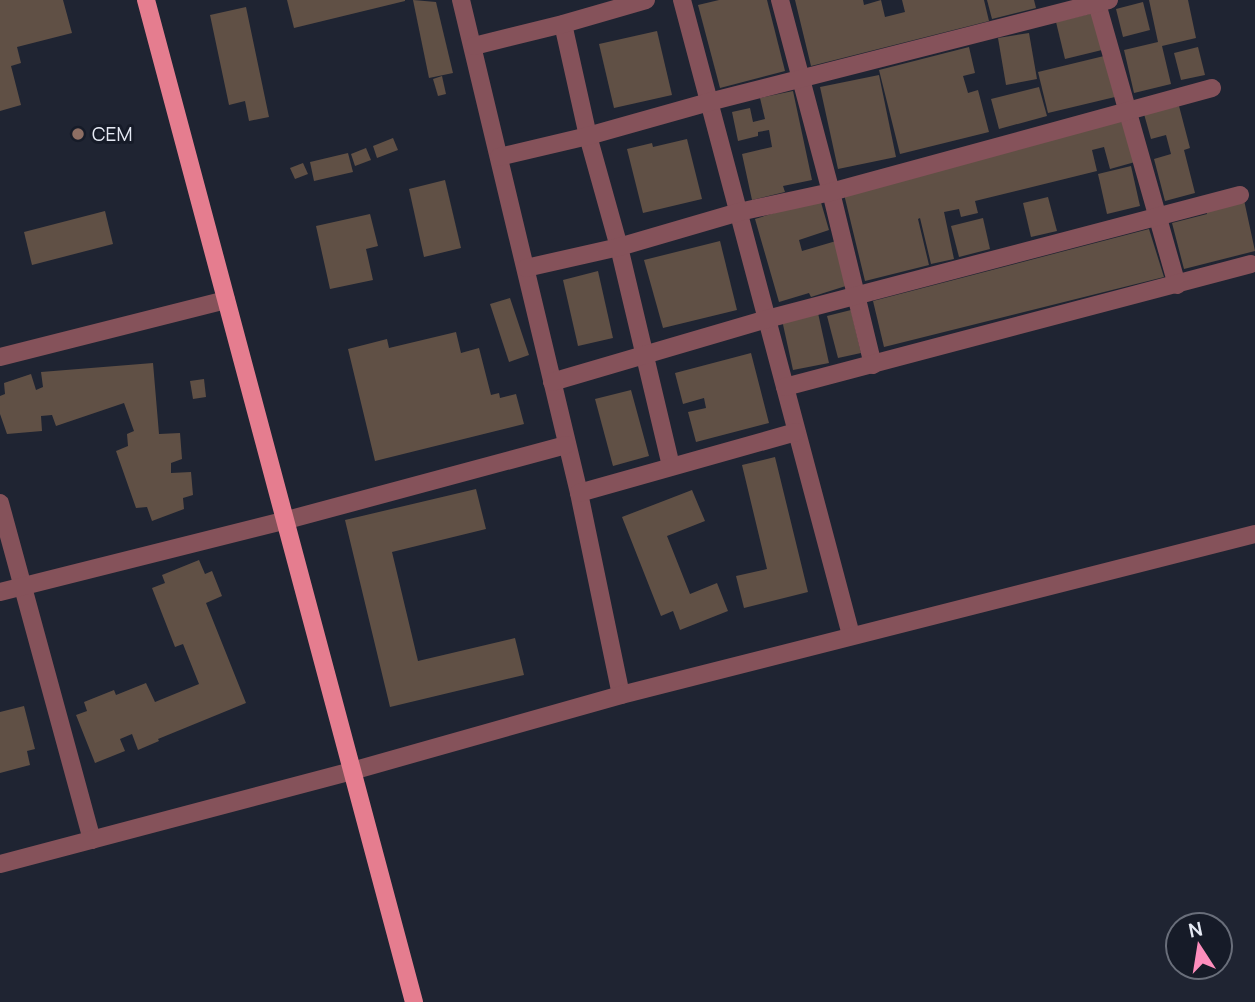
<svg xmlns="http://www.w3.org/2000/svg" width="1255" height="1002" viewBox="0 0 1255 1002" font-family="Manrope,sans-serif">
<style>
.building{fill:#605045}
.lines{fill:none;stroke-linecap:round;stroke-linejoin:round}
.minor{stroke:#85525a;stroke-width:18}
.major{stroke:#e57d8f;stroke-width:18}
.education-dot{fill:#8d6e63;stroke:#161b28;stroke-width:2.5}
.labels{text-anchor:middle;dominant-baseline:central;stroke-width:6;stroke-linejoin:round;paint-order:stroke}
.poi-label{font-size:19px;fill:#e6eaf4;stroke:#161b28;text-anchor:start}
</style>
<rect width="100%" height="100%" fill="#1f2432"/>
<!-- building -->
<g class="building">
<polygon points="0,0 63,0 72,33 17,47 21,63 11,66 21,105 0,111"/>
<polygon points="287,0 405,0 405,1 294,28"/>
<polygon points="413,0 436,2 453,73 429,78"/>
<polygon points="719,0 767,0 785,71 720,88 698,5"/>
<polygon points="795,0 863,0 864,5 881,0 885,17 905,12 902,0 984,0 989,21 811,66"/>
<polygon points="987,0 1034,0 1036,8 992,19"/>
<polygon points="1149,0 1188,0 1196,38 1162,46 1171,84 1134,93 1124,50 1158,42"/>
<polygon points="1143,2 1150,30 1123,37 1116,9"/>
<polygon points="246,7 269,117 249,121 245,101 229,105 210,15"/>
<polygon points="1093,13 1102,50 1065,59 1056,22"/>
<polygon points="657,31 672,95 614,108 599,44"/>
<polygon points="1029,33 1037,79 1006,85 998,38"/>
<polygon points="969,47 975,73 963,76 968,93 978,90 989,132 900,154 879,70"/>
<polygon points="1198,47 1205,75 1181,80 1174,53"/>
<polygon points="1104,56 1115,97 1048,113 1038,72"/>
<polygon points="879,75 896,157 838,169 820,87"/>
<polygon points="442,76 446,94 438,96 433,79"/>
<polygon points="1039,87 1047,116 999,129 991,99"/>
<polygon points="793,91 812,180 783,186 785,192 752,200 742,154 772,147 769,130 758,132 758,136 738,141 732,112 750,108 753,122 765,119 760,98"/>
<polygon points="1179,106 1190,148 1184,150 1195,193 1165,201 1154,159 1171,154 1166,135 1151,139 1144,114"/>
<polygon points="1125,120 1135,162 1110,169 1104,147 1092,150 1097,171 975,201 978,213 961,217 959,209 944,212 954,259 931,264 920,218 918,219 929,265 865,281 843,190"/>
<polygon points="393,138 398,150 377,158 373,146"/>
<polygon points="687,139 702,199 643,213 627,149 652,143 653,147"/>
<polygon points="366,148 371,160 355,166 351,154"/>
<polygon points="348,153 353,172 314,181 310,162"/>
<polygon points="303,163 308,174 295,179 290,168"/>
<polygon points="1131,166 1140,206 1107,214 1098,174"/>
<polygon points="445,180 461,248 424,257 409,189"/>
<polygon points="1048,197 1057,231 1031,237 1023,203"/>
<polygon points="820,199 829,230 799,240 802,251 836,241 849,285 811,297 809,293 779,302 755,219"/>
<polygon points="1244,200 1255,251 1184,269 1172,223 1207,214 1206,209"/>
<polygon points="105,211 113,244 32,265 24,232"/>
<polygon points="370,214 378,246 366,249 373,280 330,289 316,226"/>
<polygon points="983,218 990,249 959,257 951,226"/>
<polygon points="1149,229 1164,277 884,347 873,301"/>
<polygon points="720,241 737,310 663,328 644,260"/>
<polygon points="598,271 613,338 578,346 563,280"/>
<polygon points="510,298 529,355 509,362 490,304"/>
<polygon points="851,310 861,353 838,358 827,316"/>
<polygon points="818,313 829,363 793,370 782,320"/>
<polygon points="456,332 461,353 479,348 491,395 499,393 500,398 516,394 524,424 375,461 348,349 387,339 389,348"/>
<polygon points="751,353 769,423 696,442 688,412 706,408 704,398 683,404 675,373"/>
<polygon points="153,363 159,434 180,433 182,459 171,463 171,473 191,472 193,495 183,498 184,509 152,521 147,507 136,508 116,451 128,446 127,434 134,431 124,403 56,426 52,415 41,416 42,431 7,434 0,414 0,396 5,394 4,383 31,374 36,390 43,387 41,372"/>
<polygon points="204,379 206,397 193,399 190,381"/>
<polygon points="631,390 649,456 613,466 595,399"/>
<polygon points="775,457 808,592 744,608 736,576 767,569 742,465"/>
<polygon points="476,489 486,529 392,552 418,661 515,638 524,675 390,707 345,520"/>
<polygon points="692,490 705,521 667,536 690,594 717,583 728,611 680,630 673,611 661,616 622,517"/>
<polygon points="199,560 205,574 212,571 222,596 206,603 246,703 158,739 159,741 138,750 132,734 120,739 125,751 95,763 76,715 87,711 84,702 114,690 116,695 146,683 155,702 199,684 183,644 175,647 152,588 165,583 162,575"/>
<polygon points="24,706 35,749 27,751 30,765 0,773 0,712"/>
</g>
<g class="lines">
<!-- minor -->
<g class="minor">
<polyline points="461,0 579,493 621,695"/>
<polyline points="682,0 851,635"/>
<polyline points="780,0 831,192 873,365"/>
<polyline points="1096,0 1177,285"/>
<polyline points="563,24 588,136 619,247 671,466"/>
<polyline points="474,46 563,24 646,0"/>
<polyline points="499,157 588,136 709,102 1109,0"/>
<polyline points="526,268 619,247 739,212 831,192 1212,88"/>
<polyline points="0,357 226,300"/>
<polyline points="552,382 767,319 1240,195"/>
<polyline points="785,387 1251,264"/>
<polyline points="579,493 796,432"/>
<polyline points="0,503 92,840"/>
<polyline points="0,592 287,520 566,445"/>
<polyline points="0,864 352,771 621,695 1255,534"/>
</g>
<!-- major -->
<polyline class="major" points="146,0 414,1002"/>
</g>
<!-- markers -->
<circle class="education-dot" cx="78" cy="134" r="7"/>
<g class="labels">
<!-- poi labels -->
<g class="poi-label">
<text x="92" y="134">CEM</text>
</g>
</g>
<!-- north arrow -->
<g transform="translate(1199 946) rotate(348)"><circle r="33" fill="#161b28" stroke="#696e7a" stroke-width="2"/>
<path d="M0-5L12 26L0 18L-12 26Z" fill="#fe8ebd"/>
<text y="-10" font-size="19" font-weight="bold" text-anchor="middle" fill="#e6eaf4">N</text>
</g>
</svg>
